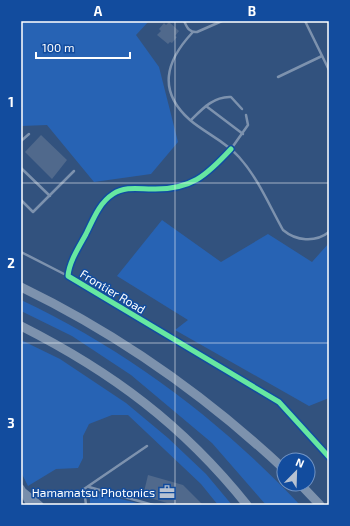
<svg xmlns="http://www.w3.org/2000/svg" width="350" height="526" viewBox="0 0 350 526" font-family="'Exo 2',sans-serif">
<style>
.green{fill:#2763b4}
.building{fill:#50698c}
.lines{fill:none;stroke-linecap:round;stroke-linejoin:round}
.lane{stroke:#7d92ae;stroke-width:2.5}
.street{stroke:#7d92ae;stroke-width:5}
.secondary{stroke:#788eac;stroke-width:7}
.highway{stroke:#7d92ad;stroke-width:9}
.cycleway-casing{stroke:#124c9e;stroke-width:8}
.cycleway{stroke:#66e7a1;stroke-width:5}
.grid{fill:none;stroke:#fff;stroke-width:1;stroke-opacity:0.55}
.labels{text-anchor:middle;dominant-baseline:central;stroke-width:3;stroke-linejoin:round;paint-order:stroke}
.street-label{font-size:12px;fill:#fff;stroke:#124c9e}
.poi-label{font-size:12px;fill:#fff;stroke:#124c9e;text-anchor:end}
.neatline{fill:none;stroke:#fff;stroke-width:1.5}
.grid-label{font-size:13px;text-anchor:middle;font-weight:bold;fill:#fff}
</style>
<rect width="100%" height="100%" fill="#32527e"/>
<!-- green -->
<g class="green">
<polygon points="21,21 149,21 136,35 159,67 178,142 151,174 94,182 47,125 21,126"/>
<polygon points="162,220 221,262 268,234 312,262 329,243 329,398 309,406 175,330 188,320 117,276"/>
<path d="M21 300C127 350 220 420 300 505H266L212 443 131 375 72 336 21 311Z"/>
<polygon points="21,340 60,359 126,403 168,438 206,474 232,505 218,505 201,484 128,415 112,415 89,424 83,436 83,458 78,468 56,469 28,486 21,472"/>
<polygon points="92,493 97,493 145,505 90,505 90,497"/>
</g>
<!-- building -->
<g class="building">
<polygon points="169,22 179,31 175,36 177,37 172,43 170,42 168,44 157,35 161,31 159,29 164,23 166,25"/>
<polygon points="41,135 67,160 52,179 25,152"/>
<polygon points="148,475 183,485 203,505 174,505 143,496"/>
</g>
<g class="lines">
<!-- lane -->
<g class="lane">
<path d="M184 21C187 27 189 33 197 32L222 21"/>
<polyline points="305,21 329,70"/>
<path d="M192 33C166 61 157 91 190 120 205 133 225 141 239 157 258 178 269 205 283 230 296 241 315 243 329 232"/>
<polyline points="278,77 322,56"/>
<polyline points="206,106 243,134"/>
<path d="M191 120C202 109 214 96 231 97L242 109"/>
<polyline points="21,141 29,134"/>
<polyline points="231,149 248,125 246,115"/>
<polyline points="21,168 50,196"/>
<polyline points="21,200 33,212 74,171"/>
<polyline points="21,252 68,276"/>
<polyline points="89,487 153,505"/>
<polyline points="86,505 84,489 147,446"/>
</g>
<!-- street -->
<path class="street" d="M231 149C206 176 191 190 152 189 139 189 125 186 113 194 99 203 93 220 86 234 79 247 69 262 68 276L279 402 329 457"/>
<!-- secondary -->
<g class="secondary">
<polyline points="21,488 30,505"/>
<polyline points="24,492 40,505"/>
</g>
<!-- highway -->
<g class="highway">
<path d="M21 287C118 334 206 396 284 469"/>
<path d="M21 326C112 372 183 425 247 505"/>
<polyline points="300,484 320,505"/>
</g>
<defs>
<path id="cycleway" d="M231 149C206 176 191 190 152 189 139 189 125 186 113 194 99 203 93 220 86 234 79 247 69 262 68 276L279 402 329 457"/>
</defs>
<!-- cycleway casing -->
<use href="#cycleway" class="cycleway-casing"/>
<!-- cycleway -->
<use href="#cycleway" class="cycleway"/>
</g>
<!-- grid -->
<path class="grid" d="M175 21V505M21 183H329M21 343H329"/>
<!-- icons -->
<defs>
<symbol id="office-bare" viewBox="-9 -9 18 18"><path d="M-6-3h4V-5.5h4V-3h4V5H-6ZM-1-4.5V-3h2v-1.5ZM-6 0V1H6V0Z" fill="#b7c2d2" stroke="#124c9e" stroke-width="2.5" paint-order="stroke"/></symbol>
</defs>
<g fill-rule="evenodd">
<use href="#office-bare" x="156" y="481" width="22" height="22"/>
</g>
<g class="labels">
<!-- street labels -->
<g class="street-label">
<text transform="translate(113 291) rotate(31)">Frontier Road</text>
</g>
<!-- poi labels -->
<g class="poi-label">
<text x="155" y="492">Hamamatsu Photonics</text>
</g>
</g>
<!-- border -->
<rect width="350" height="526" fill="none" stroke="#124c9e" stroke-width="44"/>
<!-- north arrow -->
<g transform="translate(296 472) rotate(23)"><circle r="19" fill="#124c9e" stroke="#7194c5"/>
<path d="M0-3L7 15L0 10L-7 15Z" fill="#b7c2d2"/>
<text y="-6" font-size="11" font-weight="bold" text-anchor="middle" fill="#ffffff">N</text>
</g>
<!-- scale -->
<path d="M36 52v6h94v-6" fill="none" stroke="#ffffff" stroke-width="2"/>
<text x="42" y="52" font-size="12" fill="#ffffff" stroke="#124c9e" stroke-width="3" paint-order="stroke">100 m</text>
<rect x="22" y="22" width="306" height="482" class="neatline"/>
<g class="grid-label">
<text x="98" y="16">A</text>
<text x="252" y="16">B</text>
<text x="11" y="107">1</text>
<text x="11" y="268">2</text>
<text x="11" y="428">3</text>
</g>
</svg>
